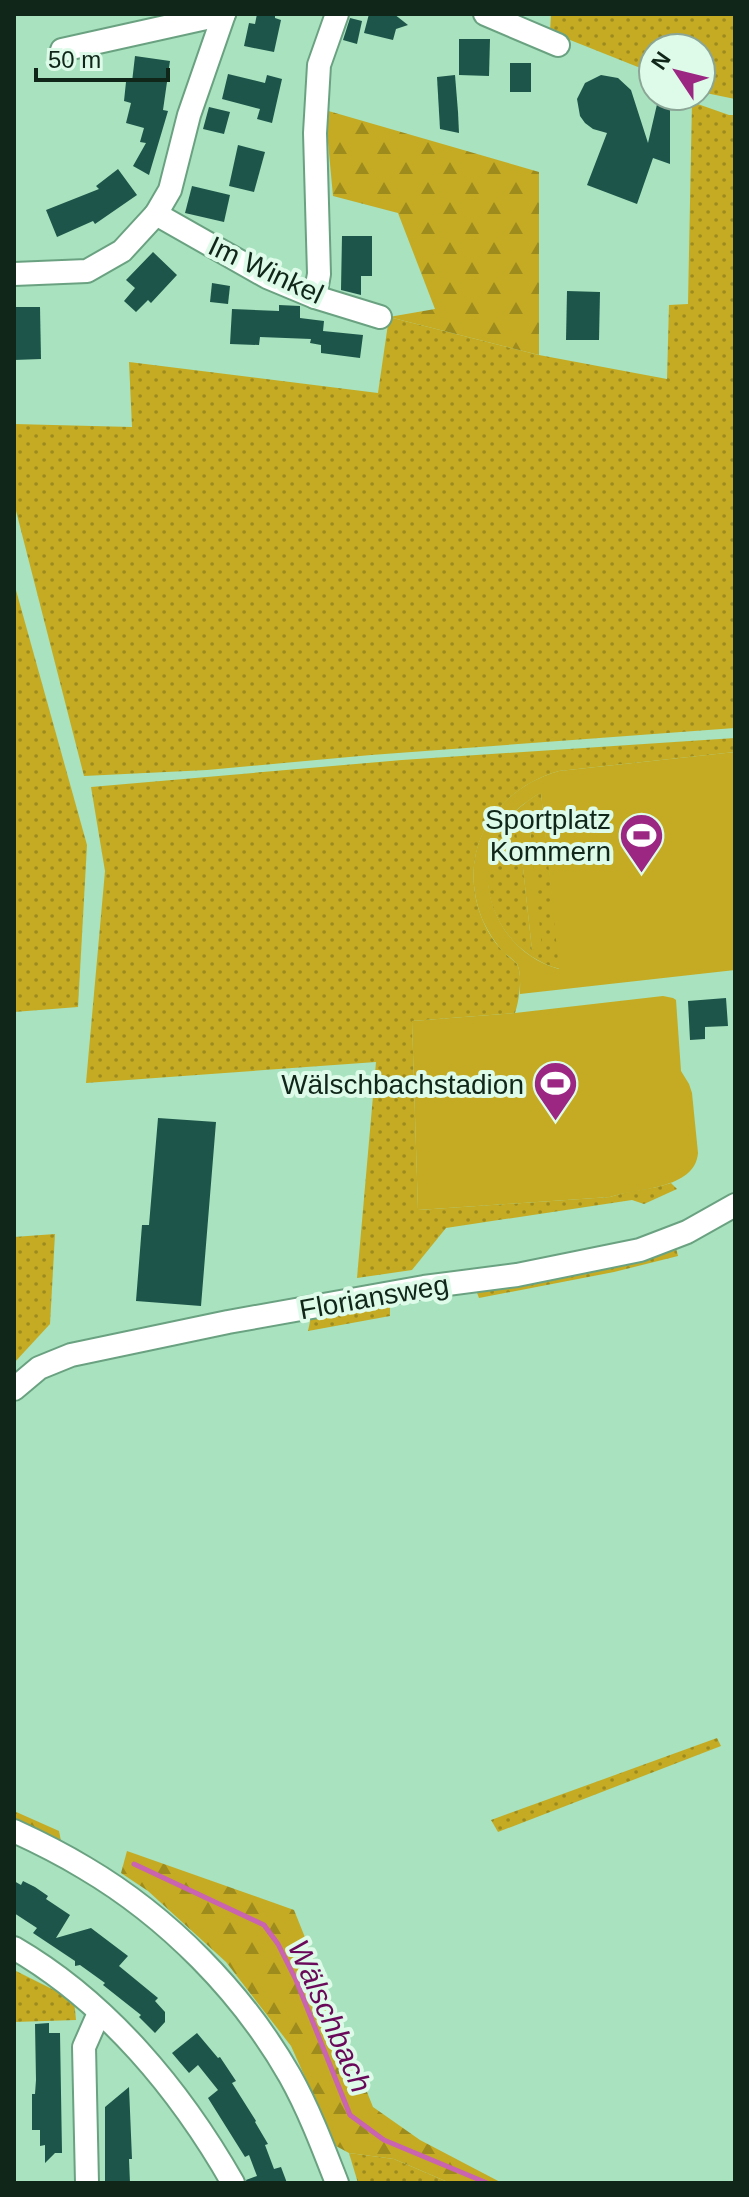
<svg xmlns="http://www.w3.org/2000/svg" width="749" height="2197" viewBox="0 0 749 2197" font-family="Arial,sans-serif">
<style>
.grass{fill:url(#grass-dots);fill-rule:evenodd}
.forest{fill:url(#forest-firs)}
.pitch{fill:#c4ab23;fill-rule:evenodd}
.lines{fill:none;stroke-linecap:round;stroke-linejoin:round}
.stream{stroke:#ca63b0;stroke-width:5}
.building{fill:#1d554a}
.minor-casing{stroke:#6aa281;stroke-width:26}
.minor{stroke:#fff;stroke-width:22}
.labels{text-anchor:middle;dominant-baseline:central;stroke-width:8;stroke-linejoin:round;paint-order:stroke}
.street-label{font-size:28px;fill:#0f2619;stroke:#defbe9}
.poi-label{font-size:28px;fill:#0f2619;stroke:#defbe9;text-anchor:end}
.water-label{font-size:30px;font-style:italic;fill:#6a0859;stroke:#defbe9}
</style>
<defs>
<pattern id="grass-dots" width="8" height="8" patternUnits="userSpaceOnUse" patternTransform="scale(2)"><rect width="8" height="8" fill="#c4ab23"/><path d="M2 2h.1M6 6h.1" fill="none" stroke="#9e8b1e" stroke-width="1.8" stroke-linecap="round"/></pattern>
<pattern id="forest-firs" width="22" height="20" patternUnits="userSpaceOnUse" patternTransform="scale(2)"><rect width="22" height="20" fill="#c4ab23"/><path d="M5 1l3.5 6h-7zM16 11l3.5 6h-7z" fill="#9e8b1e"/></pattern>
</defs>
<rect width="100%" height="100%" fill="#a8e2be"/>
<!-- grass -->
<g class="grass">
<polygon points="551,14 735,14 735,99 701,92 701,48 653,48 653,73 550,32"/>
<polygon points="692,102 729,115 735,115 735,728 371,755 207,770 84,776 14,503 14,424 132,427 129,362 378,393 389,317 539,355 667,379 669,305 688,304"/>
<polygon points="14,583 87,845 78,1007 14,1012"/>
<path d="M735 738V752L559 771C492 790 455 855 483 921 489 935 497 946 508 956 511 959 515 961 517 964 523 976 519 1001 515 1013L412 1021 418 1210 610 1197C630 1190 651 1190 671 1183L677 1189 644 1204 632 1200 446 1228 412 1270 357 1278 376 1062 86 1083 105 871 91 787 402 760Z"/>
<path d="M541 792 560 969C501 954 468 885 500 830 510 814 525 802 541 792ZM528 819 531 838 530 839 532 950 520 840Z"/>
<polygon points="55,1234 50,1324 14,1363 14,1237"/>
<polygon points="676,1248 678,1256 614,1272 479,1298 476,1290"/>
<polygon points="390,1304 390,1316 308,1331 311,1317"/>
<polygon points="717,1738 721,1746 498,1832 491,1820"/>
<polygon points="14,1970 74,2000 76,2020 14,2022"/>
<polygon points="349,2153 394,2159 450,2183 358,2183"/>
</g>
<!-- forest -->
<g class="forest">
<polygon points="325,110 539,172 539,355 389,317 435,309 398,213 333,196"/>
<polygon points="14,1811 59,1831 61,1841 14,1820"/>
<polygon points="127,1851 294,1910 373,2107 420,2140 502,2183 450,2183 394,2159 349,2153 336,2146 291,2046 226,1962 148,1891 121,1873"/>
</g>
<!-- pitch -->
<g class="pitch">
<path d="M735 752V970L520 994C520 986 521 971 517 964 514 960 507 955 503 952 495 942 488 932 483 921 455 854 492 790 559 771ZM540 793H541L559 969C501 954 469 884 500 831 509 814 524 803 540 793Z"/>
<polygon points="529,819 542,949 532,950 520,841 517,840 515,820"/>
<path d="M663 996 673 998 676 1000 681 1071 689 1084 692 1093 698 1153C695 1190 636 1188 610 1197L418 1210 412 1021 515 1013Z"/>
</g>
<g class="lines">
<!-- stream -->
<polyline class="stream" points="134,1864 264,1925 278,1944 296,1980 350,2115 384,2140 487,2183"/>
</g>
<!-- building -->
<g class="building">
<polygon points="257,14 275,14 275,18 281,20 274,52 244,46 249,23 255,24"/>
<polygon points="369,14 394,14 408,25 396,29 393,40 364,33"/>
<polygon points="350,18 362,21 357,44 343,40"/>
<polygon points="459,39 490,39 489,76 459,75"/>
<polygon points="135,56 170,61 163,110 168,111 149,175 133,166 146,143 140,142 144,128 126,123 131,103 124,101 126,82 132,82"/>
<rect x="510" y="63" width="21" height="29"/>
<polygon points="228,74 265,83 267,75 282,79 272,123 257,119 260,109 222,99"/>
<polygon points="455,75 458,112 459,133 440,129 437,77"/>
<polygon points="601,75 618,78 631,90 648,143 658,100 670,102 670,164 653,158 637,204 587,185 607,133 593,129 585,123 580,116 577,99 585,83"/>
<polygon points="209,107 230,112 224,134 203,129"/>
<polygon points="238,145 265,152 254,192 229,186"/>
<polygon points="118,169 137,195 95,224 93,221 57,237 46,210 99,189 96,186"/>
<polygon points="192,186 230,195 224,222 185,213"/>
<polygon points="342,236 372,236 372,276 361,276 361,295 341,290"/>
<polygon points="153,252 177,275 151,303 148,300 136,312 124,301 135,288 126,280"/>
<polygon points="212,283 230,286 228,304 210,302"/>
<polygon points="567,291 600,292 599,340 566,340"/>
<polygon points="279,305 300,306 300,318 324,321 323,331 363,335 360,358 321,353 321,345 310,343 311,339 260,337 259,345 230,344 232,309 279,311"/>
<polygon points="14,307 40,307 41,359 14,360"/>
<polygon points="726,998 728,1026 705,1027 705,1039 690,1040 688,1001"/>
<polygon points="158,1118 216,1122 201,1306 136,1301 142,1225 149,1225"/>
<polygon points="14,1881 21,1885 23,1881 35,1887 48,1896 46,1899 70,1915 56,1938 91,1928 128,1956 119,1966 158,1998 155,2001 165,2012 165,2022 155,2033 139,2017 141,2015 103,1985 105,1983 80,1965 75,1966 75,1961 33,1933 37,1928 14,1913"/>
<polygon points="49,2023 49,2033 60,2033 62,2153 55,2153 45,2163 45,2145 40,2146 40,2130 32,2130 32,2094 35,2094 36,2080 35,2024"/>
<polygon points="197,2033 218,2058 220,2057 236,2081 232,2083 256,2121 255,2122 268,2144 265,2145 274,2169 281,2167 287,2183 247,2183 246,2180 257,2176 249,2155 245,2157 208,2098 218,2090 198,2065 189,2073 172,2053"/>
<polygon points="129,2087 132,2159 129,2159 130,2183 105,2183 105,2107"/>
</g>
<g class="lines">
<defs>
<g id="minor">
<polyline points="485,14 558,45"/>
<polyline points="62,50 224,14"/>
<polyline points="156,214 267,277 315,297 380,317"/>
<polyline points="14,274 87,271 122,251 156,214 170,190 189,115 224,14"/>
<polyline points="315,297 319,274 315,133 319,65 337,14"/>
<polyline points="14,1389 39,1368 71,1355 228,1322 424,1287 517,1275 640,1250 687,1232 735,1205"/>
<path d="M14 1831C38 1842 62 1854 85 1868 168 1917 242 1992 290 2076 309 2110 323 2147 337 2183"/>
<path d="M14 1948C107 2002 180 2090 233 2183"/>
<polyline points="87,2183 84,2047 99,2013"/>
</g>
</defs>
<!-- minor casing -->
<use href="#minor" class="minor-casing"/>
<!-- minor -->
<use href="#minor" class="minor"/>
</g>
<!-- icons -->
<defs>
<symbol id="stadium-pin" viewBox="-11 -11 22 30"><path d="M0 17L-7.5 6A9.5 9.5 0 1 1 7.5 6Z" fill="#9b2783" stroke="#defbe9"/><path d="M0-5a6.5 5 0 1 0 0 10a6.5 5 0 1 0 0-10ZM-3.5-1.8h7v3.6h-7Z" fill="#fff"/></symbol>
</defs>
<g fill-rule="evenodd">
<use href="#stadium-pin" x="616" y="810" width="51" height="69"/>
<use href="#stadium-pin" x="530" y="1058" width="51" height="69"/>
</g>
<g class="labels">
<!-- street labels -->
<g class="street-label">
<text transform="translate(266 270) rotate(25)">Im Winkel</text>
<text transform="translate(374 1297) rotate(-10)">Floriansweg</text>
</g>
<!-- poi labels -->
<g class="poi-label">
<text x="611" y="819">Sportplatz<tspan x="611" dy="32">Kommern</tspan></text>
<text x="524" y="1084">Wälschbachstadion</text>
</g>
<!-- water labels -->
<g class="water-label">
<text transform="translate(330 2016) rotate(66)">Wälschbach</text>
</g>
</g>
<!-- border -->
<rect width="749" height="2197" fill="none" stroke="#0f2619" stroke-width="32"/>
<!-- north arrow -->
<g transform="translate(677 72) rotate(305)"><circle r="38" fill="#defbe9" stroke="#8ba696" stroke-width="2"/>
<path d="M0-6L14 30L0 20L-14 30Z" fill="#9b2783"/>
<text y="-12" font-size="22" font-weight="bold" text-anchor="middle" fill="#0f2619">N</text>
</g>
<!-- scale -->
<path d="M36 68v12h132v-12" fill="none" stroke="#0f2619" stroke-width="4"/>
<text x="48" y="68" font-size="24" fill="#0f2619" stroke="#defbe9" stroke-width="6" paint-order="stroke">50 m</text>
</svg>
